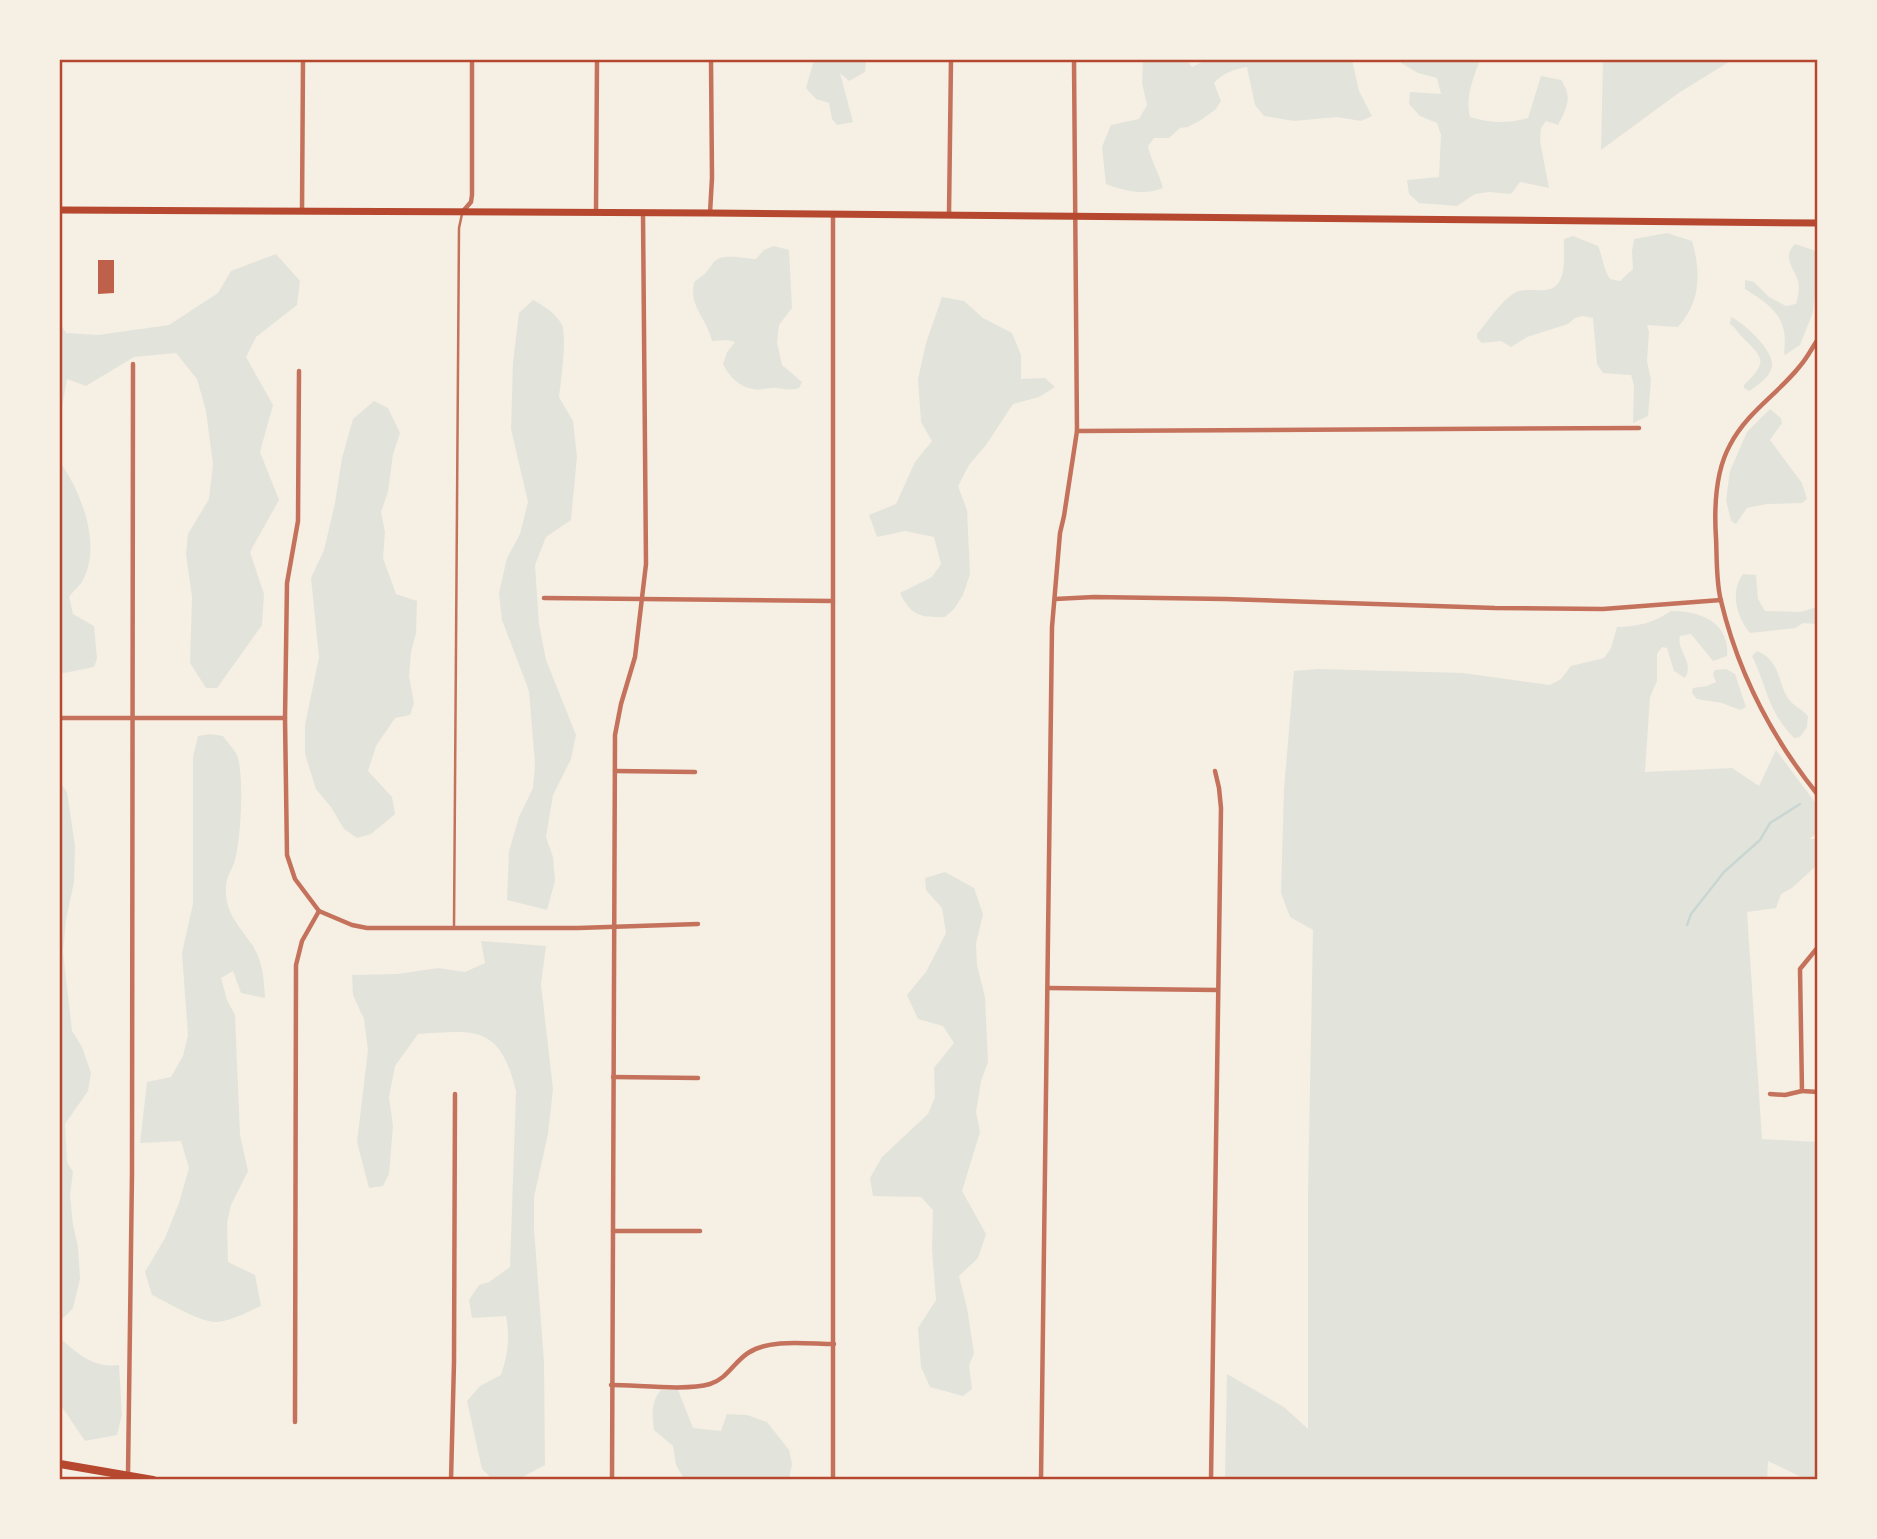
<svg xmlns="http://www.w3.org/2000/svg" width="1877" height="1539" viewBox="0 0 1877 1539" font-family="'IBM Plex Sans',sans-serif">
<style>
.green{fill:#e2e4dc}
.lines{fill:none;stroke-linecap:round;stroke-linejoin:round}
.stream{stroke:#c9d6d2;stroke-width:2.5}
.building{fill:#bf614a}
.service{stroke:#c5725c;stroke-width:2.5}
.minor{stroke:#c5725c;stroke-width:4.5}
.secondary{stroke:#b5482f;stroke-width:7}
.primary{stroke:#b5482f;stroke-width:8}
.neatline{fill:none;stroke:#b5482f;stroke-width:2.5}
</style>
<rect width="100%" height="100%" fill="#f6efe4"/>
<!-- green -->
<g class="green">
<polygon points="814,60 866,60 865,72 849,81 840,73 853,122 837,125 832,119 829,103 816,99 806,88"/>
<path d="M1143 60H1187L1192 67 1206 60H1352L1359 91 1372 116 1361 121 1337 117 1294 121 1264 116 1255 105 1247 67C1235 69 1223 73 1214 83L1221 101 1216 109 1201 120 1188 127 1180 128 1169 138H1154L1148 146C1151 161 1159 173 1163 188 1144 196 1125 191 1106 184L1102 147 1111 125 1139 119 1147 105 1142 83Z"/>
<path d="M1401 60H1480C1473 79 1465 97 1470 117 1492 123 1506 124 1528 118L1541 76 1561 80C1573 97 1567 108 1558 125L1546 121 1541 128 1540 141 1549 188 1520 182 1511 194 1489 192 1475 194 1457 206 1419 203 1409 194 1407 180 1439 177 1441 135 1437 123 1420 116 1409 104 1410 92 1441 94 1437 78 1418 73 1401 63Z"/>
<polygon points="1603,60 1732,60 1680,92 1601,150"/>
<path d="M1667 233 1692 241C1701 272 1701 302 1678 327L1647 325 1649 332 1647 361 1651 380 1648 416 1633 423 1634 385 1631 375 1603 373 1597 364 1593 318 1583 316 1575 318 1568 324 1527 337 1511 347 1501 341 1482 343 1477 338V334C1487 323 1505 295 1519 291 1527 289 1537 291 1546 290 1569 287 1563 256 1564 239L1573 236 1598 246C1603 257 1603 269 1610 279L1620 281 1633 269 1632 251 1634 239Z"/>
<path d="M1795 244 1816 251 1818 265 1813 312 1800 345 1785 355 1784 353C1789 318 1772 306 1745 289V280L1754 282 1769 297 1786 306 1796 304C1798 296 1800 289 1798 281 1793 266 1782 257 1795 244Z"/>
<path d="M774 246 789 250 792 308 779 325 777 342 782 365 802 382 799 388C789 391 786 389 776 388 769 387 761 391 753 389 739 387 729 376 723 364L727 352 735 342 727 340 712 341C706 316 689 308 694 282 703 276 707 272 713 263 721 252 745 259 756 259L764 250Z"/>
<polygon points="276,254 300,281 297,305 256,337 246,357 273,405 260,452 279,500 250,552 264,594 262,625 217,688 206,688 190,663 192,597 186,554 188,534 209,499 213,464 206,411 197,379 176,353 134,357 86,386 67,379 60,418 60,323 66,333 98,335 169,325 218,293 231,271"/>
<path d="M942 297 964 301 983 318 1012 333 1021 355V379L1045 378 1055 387 1039 397 1013 404 986 445 969 465 958 486 967 510 970 574 963 595 954 609 945 617C921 618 910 615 900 593L932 577 941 564 934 537 905 531 877 537 869 515 896 504 915 462 932 441 921 422 918 379 926 343Z"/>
<path d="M533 300C544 306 556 313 562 325 567 337 561 383 559 397L573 421 577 457 571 520 546 537 535 565 539 624 546 660 576 735 571 759 553 795 546 837 553 857 555 881 547 910 507 900 509 851 519 817 533 788 535 764 529 691 502 620 499 593 507 558 520 534 528 502 511 429 513 362 519 313Z"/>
<path d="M1731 317C1744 323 1775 351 1772 367 1769 378 1757 386 1749 391L1744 388V385C1769 361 1763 358 1742 337 1738 333 1736 328 1730 324Z"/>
<polygon points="374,401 388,408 400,433 393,454 388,492 381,512 385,532 383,558 396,594 417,601 416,633 411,652 409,676 414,703 410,715 395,718 376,746 368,771 392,797 395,814 371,834 357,838 344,829 331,807 316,789 305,754 305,725 319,657 311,578 324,550 335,503 342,458 353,419"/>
<polygon points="1770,409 1781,418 1782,423 1770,440 1802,483 1807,499 1802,503 1767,504 1747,508 1736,524 1731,521 1726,500 1730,471 1747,432"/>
<path d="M60 462C81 492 102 544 83 580 80 586 73 591 69 597L73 614 94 626 97 659 94 667 64 673 60 672Z"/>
<path d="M1743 574 1756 575 1758 599 1765 611 1800 612 1817 607V624L1803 623 1795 628 1750 633C1736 616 1730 592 1743 574Z"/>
<path d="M1671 611C1700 611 1730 622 1727 656L1713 661 1691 634 1680 636C1676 651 1695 662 1685 678L1674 671 1667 648 1662 647 1657 654V681L1650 697 1645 772 1732 768 1759 786 1776 750 1817 805V833L1809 839H1817V865L1792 888 1781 894 1776 908 1747 912 1762 1139 1817 1142V1479H1805L1768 1461 1767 1480 1225 1479 1227 1374 1284 1407 1308 1429V1192L1313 930 1290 917 1281 893 1284 789 1294 671 1318 669 1463 673 1550 685 1561 679 1571 666 1604 658 1611 648 1617 627C1637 627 1655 622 1671 611Z"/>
<path d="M1757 651C1783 662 1776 684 1791 702 1796 707 1803 710 1808 716L1807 727 1800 737 1794 738C1767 710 1768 689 1752 656Z"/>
<polygon points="1726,669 1735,674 1746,707 1740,710 1722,703 1697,699 1692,693 1693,688 1707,686 1716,682 1713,674 1715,670"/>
<path d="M210 734 223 736C228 743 236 751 238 758 244 782 241 836 235 860 233 868 227 876 226 885 224 913 239 925 253 946 263 962 264 980 265 998L241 993 233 971 221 978 227 1000 235 1015 240 1135 248 1171 231 1205 227 1223 228 1262 255 1275 261 1306C247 1312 230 1322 214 1322 196 1320 169 1303 152 1295L145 1272 165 1238 179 1203 189 1168 181 1141 140 1143 147 1082 171 1077 183 1056 188 1035 182 953 193 904V757L198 736Z"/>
<path d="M60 782 67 792 75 846 74 882 66 920 63 952 72 1031 82 1047 91 1073 88 1091 65 1124 67 1162 73 1172 70 1195 73 1225 78 1247 80 1279 73 1308 60 1321 61 1339C79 1355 94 1368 119 1365L122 1415 117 1435 85 1441 60 1404Z"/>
<polygon points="945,872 974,888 983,914 976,944 977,965 985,997 988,1062 981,1081 976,1112 980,1132 962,1191 986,1234 978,1258 959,1276 967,1308 974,1353 969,1366 972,1389 963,1396 930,1387 921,1367 918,1328 936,1300 932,1249 933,1210 921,1197 873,1196 870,1178 882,1157 928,1114 935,1097 934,1068 954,1043 943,1026 918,1019 907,995 926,972 946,933 942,908 926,890 925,878"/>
<path d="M481 941 546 946 541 984 553 1089 548 1134 534 1197V1228L544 1362 545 1465 519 1479H492L482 1469 467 1401 480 1386 501 1375C508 1354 510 1338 506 1316L472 1318 469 1300 479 1285 489 1282 510 1267 516 1091C500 1025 476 1030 418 1034L395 1066 389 1097 393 1126 389 1174 383 1186 369 1188 357 1142 368 1050 364 1019 353 995 352 975 397 974 438 968 465 972 485 963Z"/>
<path d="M661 1390H678L693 1428 721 1431 727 1414 747 1415 767 1422 789 1450 792 1464 789 1479H684L676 1465 673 1446 654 1430C652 1415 651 1401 661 1390Z"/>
</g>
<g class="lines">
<!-- stream -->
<polyline class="stream" points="1687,925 1691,914 1724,872 1760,840 1770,823 1800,804"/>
</g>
<!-- building -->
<polygon class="building" points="98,260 114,260 114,293 98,294"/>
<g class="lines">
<!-- service -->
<polyline class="service" points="454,927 459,228 462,214"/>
<!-- minor -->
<g class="minor">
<polyline points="464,210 471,202 472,195 472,60"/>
<polyline points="302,211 303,60"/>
<polyline points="596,212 597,60"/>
<polyline points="710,213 712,178 711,60"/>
<polyline points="833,214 833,1480"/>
<polyline points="949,214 951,60"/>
<path d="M1818 339C1812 348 1807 358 1800 366 1778 394 1747 412 1730 445 1715 472 1714 507 1716 538 1717 558 1716 582 1721 601 1738 672 1772 738 1818 795"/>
<polyline points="299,371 298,521 287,583 285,718 287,855 295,879 319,911 352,925 367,928 578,928 698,924"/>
<polyline points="1077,431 1639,428"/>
<polyline points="544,598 833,601"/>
<polyline points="1055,599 1094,597 1225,599 1495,608 1603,609 1721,600"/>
<polyline points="60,718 285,718"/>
<polyline points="615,771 695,772"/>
<polyline points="1818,947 1800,969 1802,1091 1818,1092"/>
<polyline points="1048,988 1217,990"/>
<polyline points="613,1077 698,1078"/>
<polyline points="1770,1094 1785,1095 1802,1091"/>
<polyline points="613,1231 700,1231"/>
<path d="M611 1385C638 1385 686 1391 710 1384 727 1379 734 1362 748 1353 771 1338 808 1344 834 1344"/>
<polyline points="295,1422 296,965 302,941 319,911"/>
<polyline points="128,1475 132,1173 133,364"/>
<polyline points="451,1480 454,1362 455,1094"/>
<polyline points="612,1480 615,735 621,704 635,657 646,564 643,213"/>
<polyline points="1041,1480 1052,627 1060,533 1064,516 1077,431 1074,60"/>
<polyline points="1211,1480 1221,808 1219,788 1215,771"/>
</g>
<!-- secondary -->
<polyline class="secondary" points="60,210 710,213 1818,223"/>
<!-- primary -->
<polyline class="primary" points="60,1464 153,1480"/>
</g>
<!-- border -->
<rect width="1877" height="1539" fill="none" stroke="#f6efe4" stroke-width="122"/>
<rect x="61" y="61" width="1755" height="1417" class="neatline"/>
</svg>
